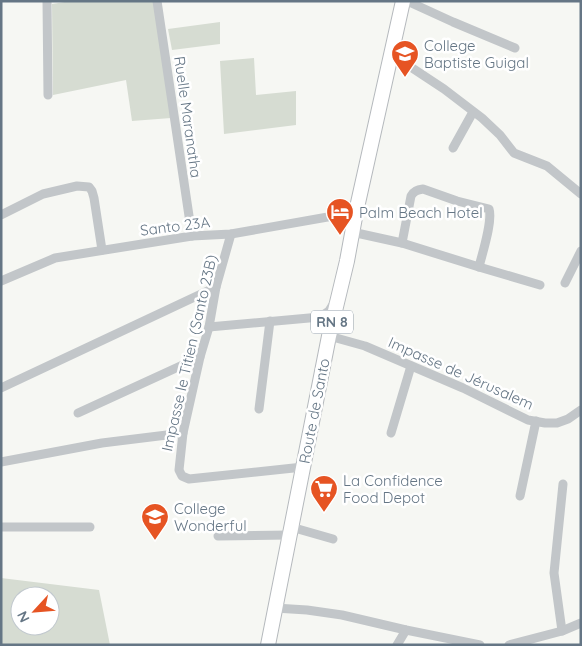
<svg xmlns="http://www.w3.org/2000/svg" width="582" height="646" viewBox="0 0 582 646" font-family="Quicksand,sans-serif">
<style>
.green{fill:#d6dcd2;fill-rule:evenodd}
.lines{fill:none;stroke-linecap:round;stroke-linejoin:round}
.primary-casing{stroke:#b5b9bd;stroke-width:16}
.minor{stroke:#c2c6c9;stroke-width:9}
.primary{stroke:#fff;stroke-width:14}
.labels{text-anchor:middle;dominant-baseline:central;stroke-width:5;stroke-linejoin:round;paint-order:stroke}
.shield{fill:#fff;stroke:#939faa;stroke-width:1}
.shield-label{font-size:14px;font-weight:bold;fill:#657685}
.poi-label{font-size:15px;fill:#657685;stroke:#fff;text-anchor:start}
.street-label{font-size:15px;fill:#657685;stroke:#fff}
</style>
<rect width="100%" height="100%" fill="#f6f7f3"/>
<!-- green -->
<g class="green">
<polygon points="71,1 155,1 171,118 132,121 126,80 53,95 52,4"/>
<polygon points="220,22 220,44 172,50 168,29"/>
<polygon points="254,58 256,95 296,91 296,125 224,134 220,61"/>
<path d="M1 578 99 590 110 645H1ZM20 596H50V626H20Z"/>
</g>
<g class="lines">
<defs>
<polyline id="primary" points="268,645 329,336 347,261 356,212 403,1"/>
</defs>
<!-- primary casing -->
<use href="#primary" class="primary-casing"/>
<!-- minor -->
<g class="minor">
<polyline points="47,1 48,95"/>
<polyline points="157,1 192,236"/>
<polyline points="407,1 453,22 515,48"/>
<polyline points="391,54 444,89 482,118 500,135 514,153 547,166 581,194"/>
<polyline points="453,148 473,112"/>
<polyline points="1,215 43,194 77,186 89,187 92,191 94,198 102,250"/>
<polyline points="352,232 402,243 479,267 540,285"/>
<polyline points="231,234 216,287 209,327 200,357 183,433 179,470 182,476 189,479 303,467"/>
<path d="M402 243 411 196C414 191 417 190 423 189L457 201 489 209C493 221 482 254 479 267"/>
<polyline points="1,281 55,258 192,236 231,234 356,212"/>
<polyline points="565,283 581,251"/>
<polyline points="209,327 320,317 329,311 334,303"/>
<polyline points="329,336 365,346 463,388 528,420 545,423 557,423 568,419 581,410"/>
<polyline points="1,388 216,287"/>
<polyline points="259,409 270,321"/>
<polyline points="78,413 200,357"/>
<polyline points="391,433 411,366"/>
<polyline points="1,462 102,443 183,433"/>
<polyline points="520,496 536,421"/>
<polyline points="1,527 90,527"/>
<polyline points="291,527 333,539"/>
<polyline points="218,536 289,535"/>
<polyline points="275,608 307,610 342,615 406,630 480,645"/>
<polyline points="562,631 554,573 563,484"/>
<polyline points="397,645 406,630"/>
<polyline points="509,645 562,631 581,623"/>
</g>
<!-- primary -->
<use href="#primary" class="primary"/>
</g>
<!-- icons -->
<defs>
<symbol id="school-pin" viewBox="-11 -11 22 30"><path d="M0 17L-7.5 6A9.5 9.5 0 1 1 7.5 6Z" fill="#e65423" stroke="#fff"/><path d="M0-5L7-2L0 1L-7-2ZM-4 1L0 2.5L4 1V4Q0 6-4 4Z" fill="#fff"/></symbol>
<symbol id="hotel-pin" viewBox="-11 -11 22 30"><path d="M0 17L-7.5 6A9.5 9.5 0 1 1 7.5 6Z" fill="#e65423" stroke="#fff"/><path d="M-6-4.5h1.5V1H6V5H4.5V3h-9V5H-6ZM-4 0a1.8 1.8 0 1 1 3.6 0ZM.5 0V-2.5h3Q6-2.5 6 0Z" fill="#fff"/></symbol>
<symbol id="supermarket-pin" viewBox="-11 -11 22 30"><path d="M0 17L-7.5 6A9.5 9.5 0 1 1 7.5 6Z" fill="#e65423" stroke="#fff"/><path d="M-6-5.5h2.5l.6 2H6L4.5 2H-2.5L-4.4-4H-6ZM-1.5 3.2a1.3 1.3 0 1 0 .1 0ZM3 3.2a1.3 1.3 0 1 0 .1 0Z" fill="#fff"/></symbol>
</defs>
<g fill-rule="evenodd">
<use href="#school-pin" x="389" y="38" width="32" height="43"/>
<use href="#hotel-pin" x="324" y="196" width="32" height="43"/>
<use href="#supermarket-pin" x="308" y="473" width="32" height="43"/>
<use href="#school-pin" x="139" y="501" width="32" height="43"/>
</g>
<g class="labels">
<!-- shield labels -->
<rect class="shield" x="311" y="310.5" width="42" height="23" rx="4"/>
<g class="shield-label">
<text x="332" y="322">RN 8</text>
</g>
<!-- poi labels -->
<g class="poi-label">
<text x="424" y="45">College<tspan x="424" dy="17">Baptiste Guigal</tspan></text>
<text x="359" y="212">Palm Beach Hotel</text>
<text x="343" y="480">La Confidence<tspan x="343" dy="17">Food Depot</tspan></text>
<text x="174" y="508">College<tspan x="174" dy="17">Wonderful</tspan></text>
</g>
<!-- street labels -->
<g class="street-label">
<text transform="translate(188 117) rotate(82)">Ruelle Maranatha</text>
<text transform="translate(175 226) rotate(-7)">Santo 23A</text>
<text transform="translate(189 353) rotate(-77)">Impasse le Titien (Santo 23B)</text>
<text transform="translate(461 373) rotate(24)">Impasse de Jérusalem</text>
<text transform="translate(314 411) rotate(-79)">Route de Santo</text>
</g>
</g>
<!-- border -->
<rect width="582" height="646" fill="none" stroke="#657685" stroke-width="5"/>
<!-- north arrow -->
<g transform="translate(35 611) rotate(244)"><circle r="24" fill="#ffffff" stroke="#c1c8ce"/>
<path d="M0-4L9 19L0 12L-9 19Z" fill="#e65423"/>
<text y="-8" font-size="14" font-weight="bold" text-anchor="middle" fill="#657685">N</text>
</g>
</svg>
